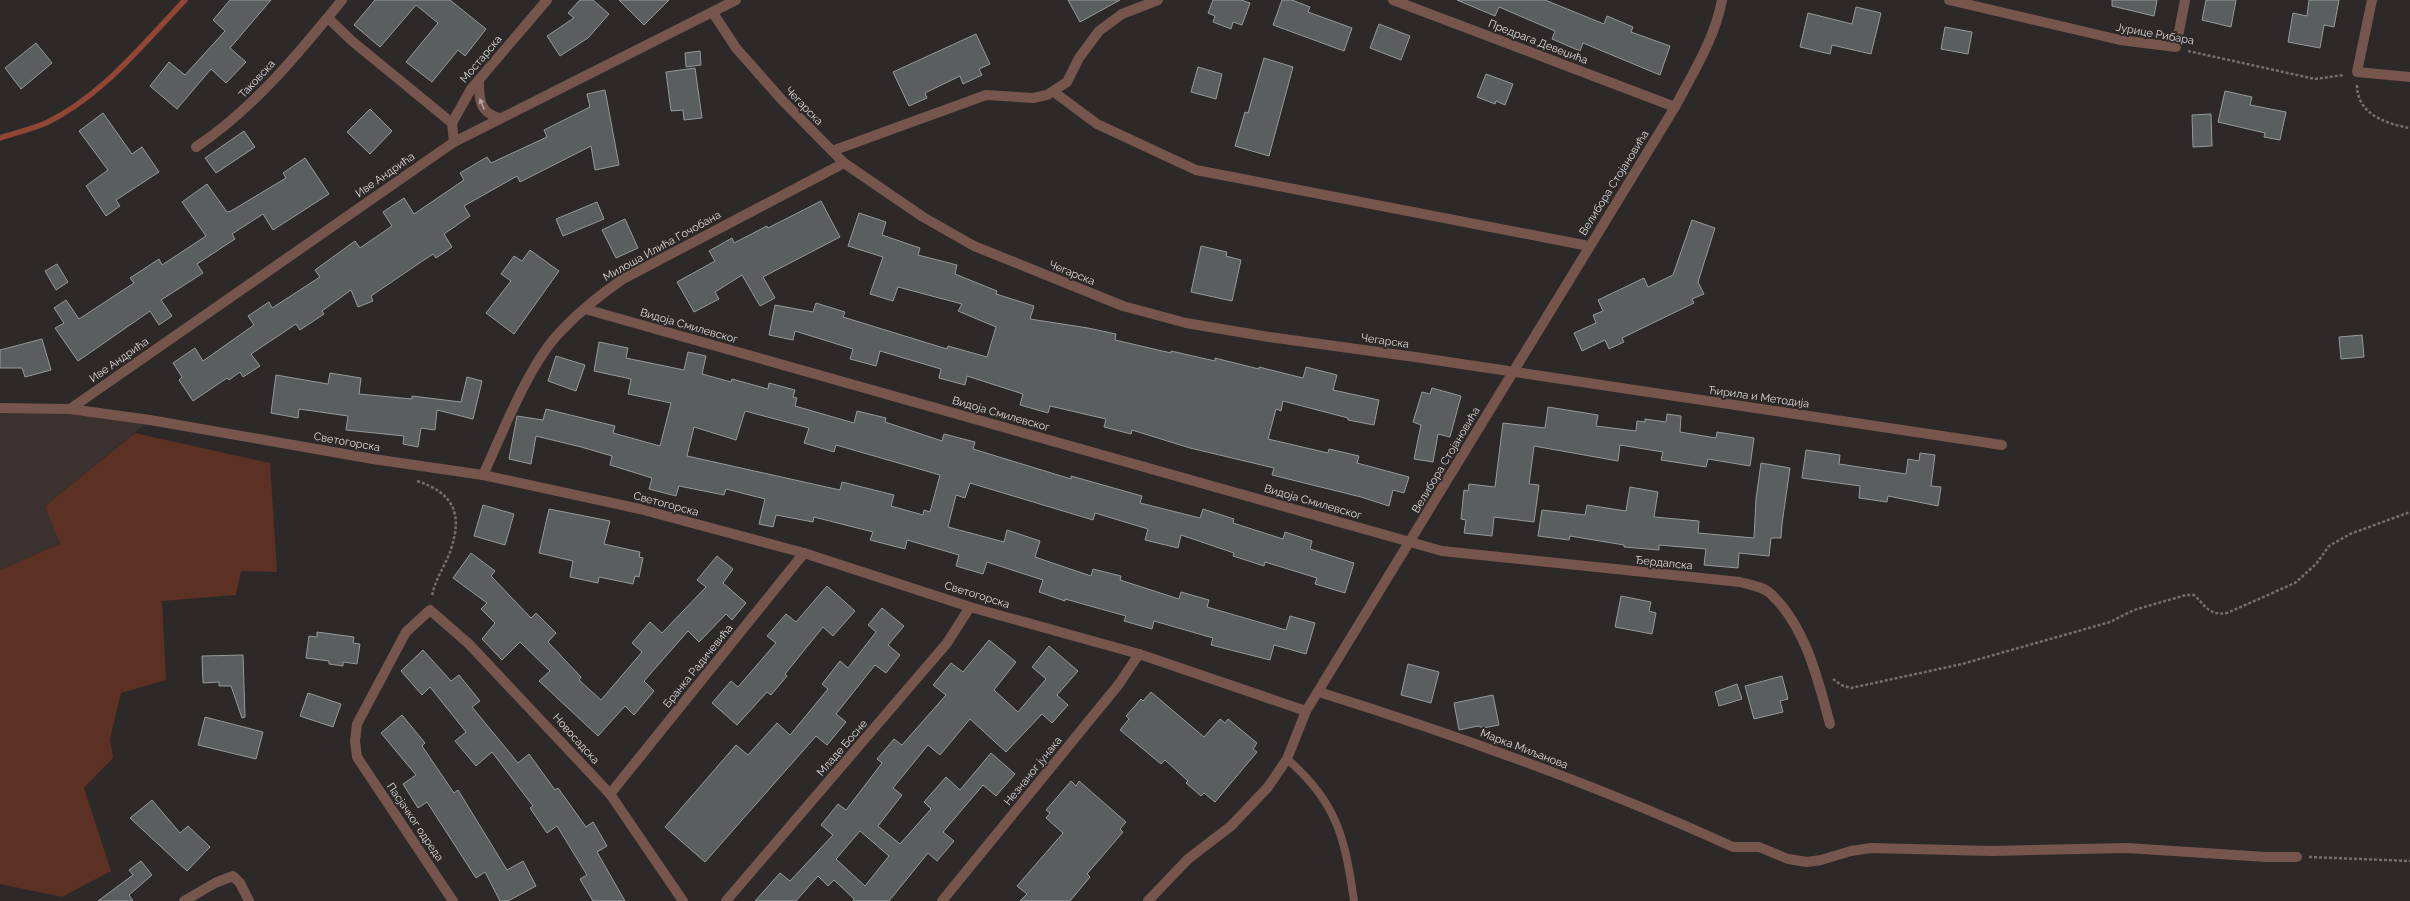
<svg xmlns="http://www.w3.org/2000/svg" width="2410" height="901" viewBox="0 0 2410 901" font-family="Raleway,sans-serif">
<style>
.built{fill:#3b312e}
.green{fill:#5d3024}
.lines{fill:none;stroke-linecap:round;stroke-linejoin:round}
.stream{stroke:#904633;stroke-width:5.5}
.building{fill:#5a5e5f;stroke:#959a9b;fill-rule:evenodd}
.path{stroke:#736f6e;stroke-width:2.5;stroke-dasharray:3 2;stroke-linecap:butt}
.service{stroke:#76554c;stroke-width:8}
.minor{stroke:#76554c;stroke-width:10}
.oneway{fill:#b3a4a1}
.labels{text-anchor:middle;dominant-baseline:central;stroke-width:4;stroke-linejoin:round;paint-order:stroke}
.street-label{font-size:11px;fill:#dcd9d9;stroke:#2d2928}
</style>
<rect width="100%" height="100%" fill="#2d2928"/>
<!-- built -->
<polygon class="built" points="0,408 150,420 45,506 60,544 0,570"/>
<!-- green -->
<polygon class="green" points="135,433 270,463 277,572 241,571 236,595 162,601 166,680 121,693 110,739 113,758 84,788 111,871 62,897 0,884 0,570 60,544 45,506"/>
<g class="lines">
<!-- stream -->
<path class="stream" d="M0 138C15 133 32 129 46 123 102 96 143 44 185 0"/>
</g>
<!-- building -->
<g class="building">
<polygon points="230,0 271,0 230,48 246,62 226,83 211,69 177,109 150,86 169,62 185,75 225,31 213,20"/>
<polygon points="375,0 450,0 486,29 465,56 458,50 432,82 406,62 438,23 416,5 380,47 354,25"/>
<polygon points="580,0 593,0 609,14 588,38 560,56 547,36 574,18 568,13"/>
<polygon points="619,0 669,0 644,25"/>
<polygon points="1068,0 1120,0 1080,22"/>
<polygon points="1213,0 1241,0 1250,3 1242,25 1233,22 1231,29 1213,22 1215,16 1208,13"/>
<polygon points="1282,0 1292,0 1310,7 1308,12 1352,28 1344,51 1273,25"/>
<polygon points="1457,0 1545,0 1604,24 1607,16 1633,27 1631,32 1670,46 1660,75 1583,43 1580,51 1552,39 1555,31 1499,7 1495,16"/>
<polygon points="2112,0 2157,0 2154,16 2112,6"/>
<polygon points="2206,0 2236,0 2231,27 2202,20"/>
<polygon points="2309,0 2339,0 2334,27 2324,25 2320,48 2288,42 2293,13 2307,16"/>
<polygon points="1856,7 1881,13 1871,54 1832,45 1830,54 1800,47 1808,13 1852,24"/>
<polygon points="1379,24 1410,36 1401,60 1370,48"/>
<polygon points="1945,27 1972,32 1968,54 1941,49"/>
<polygon points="976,34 990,64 979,69 982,75 963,84 960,76 925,93 927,98 909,106 893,72"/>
<polygon points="36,43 52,63 21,89 5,68"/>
<polygon points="700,51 701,65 686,67 685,53"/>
<polygon points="1264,58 1293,67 1269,156 1235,146 1245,112 1248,113"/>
<polygon points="1198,67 1222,74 1216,99 1191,92"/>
<polygon points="695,68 702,118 684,120 683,110 671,111 666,72"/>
<polygon points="1486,74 1513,84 1505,105 1496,101 1495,104 1477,97"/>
<polygon points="605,90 619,165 595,170 591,146 520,182 517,176 464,206 470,216 444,234 452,247 436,258 433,254 418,264 371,296 373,301 358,307 351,290 322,311 324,314 300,330 296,324 251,354 260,366 243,377 240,372 229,380 227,378 193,401 179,380 182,377 173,363 195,348 203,361 254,325 248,316 269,302 272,308 320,277 315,270 355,241 360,248 392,226 383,212 404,198 414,214 464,180 460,173 487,157 491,163 547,137 544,130 590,107 587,94"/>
<polygon points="2225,91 2252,97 2250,105 2286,112 2280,140 2264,137 2265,133 2218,122"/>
<polygon points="370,109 392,131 370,154 347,132"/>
<polygon points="103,113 132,154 142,147 159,172 116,200 120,206 106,216 86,186 108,170 79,131"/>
<polygon points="2211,114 2212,146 2193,147 2192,115"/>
<polygon points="244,131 255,147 216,173 205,158"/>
<polygon points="305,158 329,194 273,230 263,214 232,234 235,239 197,264 203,273 161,300 172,316 159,325 150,311 78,361 55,328 64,323 54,308 66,300 79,319 134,283 130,278 159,259 162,265 206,236 182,202 207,184 227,212 231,211 286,178 283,173"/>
<polygon points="821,201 840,237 763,277 775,298 760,306 742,275 715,292 719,299 694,312 677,282 715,261 709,251 732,238 734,243 767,226 768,228"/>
<polygon points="597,202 604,219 563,236 556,219"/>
<polygon points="859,213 886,222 882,235 920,248 918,255 957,265 955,274 997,291 996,294 1034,306 1030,319 1088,328 1116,334 1115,340 1171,353 1171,351 1215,361 1215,358 1259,369 1259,367 1303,378 1306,367 1337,375 1333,390 1379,400 1374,425 1348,420 1348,418 1283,401 1281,411 1276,409 1268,439 1328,453 1329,449 1359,456 1357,463 1409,477 1404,493 1393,490 1389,506 1361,497 1272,475 1274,468 1190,448 1132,430 1131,434 1104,427 1106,419 1050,406 1048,413 1020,405 1023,394 967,376 965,385 939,378 941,369 880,351 876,366 850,359 853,349 795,331 793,340 769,335 775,305 813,312 816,303 845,312 843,317 947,349 948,346 987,357 996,327 958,311 962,304 898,287 893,301 870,294 883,257 848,246"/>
<polygon points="625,219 638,248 616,258 602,230"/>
<polygon points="1692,220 1715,228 1698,282 1704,294 1692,299 1694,303 1622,338 1624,342 1609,349 1605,340 1582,351 1574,333 1596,323 1593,315 1603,311 1598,300 1644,278 1648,287 1673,275"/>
<polygon points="1201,246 1227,252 1226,256 1241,260 1232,301 1191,292"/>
<polygon points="530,250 559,271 514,334 486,313 511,281 501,274 514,256 522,261"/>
<polygon points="57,264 68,282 56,290 45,271"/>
<polygon points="2362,335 2364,357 2341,359 2339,337"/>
<polygon points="42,339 51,370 25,377 22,368 0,368 0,350"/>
<path d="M599 342 628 348 626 358 684 370 688 352 706 356 702 374 731 382 732 379 768 389 769 383 795 390 793 397 797 398 795 406 854 423 857 411 886 418 885 422 942 441 944 434 975 442 973 449 1071 479V476L1142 496 1140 503 1200 518 1203 509 1234 519 1233 523 1283 539 1285 532 1312 541 1310 549 1354 563 1345 593 1315 584 1317 578 1265 562 1264 566 1233 556 1234 553 1181 535 1178 548 1145 540 1148 529 1095 513 1093 520 970 483 965 498 956 495 948 527 1004 542 1007 530 1040 541 1035 557 1091 576 1093 569 1121 576 1120 580 1179 599 1181 592 1209 600 1207 607 1286 630 1290 616 1315 623 1306 654 1274 645 1270 660 1211 645 1213 638 1154 621 1152 629 1124 621 1126 616 1065 599V601L1039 592 1043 580 987 562 983 574 956 566 959 555 907 540 905 549 870 540 873 532 814 517 813 522 776 515 773 527 759 524 765 499 726 489 724 495 679 486 676 496 649 489 652 478 610 465 612 456 581 447 536 436 531 464 509 459 517 416 543 420 546 409 615 426 613 433 660 446 671 403 628 394 631 379 594 371ZM745 411 809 428 804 443 834 452 836 445 940 475 930 512 924 510 923 515 891 506 894 495 842 482 840 490 687 456 694 427 736 440Z"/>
<polygon points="556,356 585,365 576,391 548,381"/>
<polygon points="330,373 361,378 359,394 412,399 412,396 461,402 467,377 482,381 473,419 437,410 435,430 421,428 418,447 403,444 404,436 346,430 348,416 299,409 298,418 271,413 276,375 328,384"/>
<polygon points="1432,388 1461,396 1450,437 1438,434 1433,462 1414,459 1421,425 1413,422 1422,392 1430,394"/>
<polygon points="1548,407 1598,415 1596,426 1636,431 1637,421 1645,422 1645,419 1666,422 1667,414 1681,416 1680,432 1716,438 1717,432 1754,438 1750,466 1708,459 1706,467 1661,460 1663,452 1620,445 1618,461 1534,446 1529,484 1539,485 1534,522 1494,517 1492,536 1464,533 1466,520 1461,519 1464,490 1468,491 1469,484 1495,487 1503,423 1545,428"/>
<polygon points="1806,450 1840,455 1839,464 1906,474 1908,459 1919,461 1920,453 1935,455 1931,486 1941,487 1938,506 1888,496 1887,502 1859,498 1860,486 1802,478"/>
<polygon points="1761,463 1790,468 1782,524 1781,538 1771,538 1769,556 1739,553 1738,568 1704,565 1706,549 1659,545 1659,550 1624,547 1624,545 1570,536 1569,540 1538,536 1542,510 1585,515 1587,505 1626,511 1630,487 1658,492 1654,517 1699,521 1698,533 1754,538 1756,499"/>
<polygon points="483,505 514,514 505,545 474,536"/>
<polygon points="549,509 610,521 604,544 640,552 639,557 643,558 639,577 635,576 633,584 599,577 598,583 570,577 573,561 539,553"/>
<polygon points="471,553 495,571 491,576 531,618 536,613 556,633 548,642 581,677 579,680 601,700 642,652 632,643 650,622 662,633 706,587 697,580 717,556 733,569 723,583 746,603 732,620 726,614 699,642 688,631 644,681 654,691 634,715 625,706 598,736 539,681 550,671 520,642 502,660 482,639 495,623 481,609 487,603 453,578"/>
<polygon points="827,586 855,611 833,636 823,627 785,674 787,676 771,695 767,692 737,725 712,703 731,681 738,687 776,643 767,636 786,614 796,622"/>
<polygon points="1621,596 1651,602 1649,611 1656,613 1652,634 1615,627"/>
<polygon points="882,608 904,626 888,645 900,655 886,673 875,665 836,714 846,722 827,745 816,736 705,862 665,827 736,745 748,755 777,723 790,735 828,689 822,684 840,661 848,668 876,632 868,625"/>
<polygon points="317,632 354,637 353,643 360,644 357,664 343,662 343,666 329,664 329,661 306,658 309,636 317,637"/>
<path d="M989 640 1016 662 994 690 1018 712 1046 679 1032 667 1049 646 1078 671 1057 695 1068 705 1052 723 1042 714 1006 752 970 719 940 755 928 745 893 788 902 795 878 826 900 844 931 809 924 802 946 777 960 790 991 753 1015 774 996 796 983 785 943 832 954 841 937 861 928 853 889 901H853L854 899 834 880 828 886 818 876 796 901H755L780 873 790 881 833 835 821 825 838 804 846 810 882 763 877 759 894 739 902 745 946 695 933 685 951 663 963 672ZM860 831 889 856 865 886 836 859Z"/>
<polygon points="423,650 451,681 459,675 480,701 472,707 518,763 529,754 555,790 558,788 586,827 593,822 607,846 597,852 625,901 593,901 580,879 587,875 557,826 547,833 530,808 533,806 492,752 476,766 455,741 466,732 430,687 422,695 401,671"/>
<polygon points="243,655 245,717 242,718 231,686 219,686 219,682 203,683 202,656"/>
<polygon points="1408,664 1439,672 1431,703 1401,695"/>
<polygon points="1782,676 1788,699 1780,701 1783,712 1754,719 1745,686"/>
<polygon points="1737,684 1742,699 1719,706 1715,692"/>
<polygon points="1151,692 1204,737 1220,719 1225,723 1228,719 1257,743 1253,749 1257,752 1215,802 1204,793 1201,796 1186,783 1188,781 1165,760 1161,764 1120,730 1129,719 1126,716 1141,699 1143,701"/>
<polygon points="308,693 341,704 333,727 300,716"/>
<polygon points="1493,695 1499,725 1483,728 1478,726 1459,730 1454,703"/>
<polygon points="402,715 425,743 422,746 454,793 458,790 507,870 523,861 536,886 508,901 500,901 485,872 476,878 427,802 418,808 403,784 416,775 381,733"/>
<polygon points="205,717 263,732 256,759 198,745"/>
<polygon points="1071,781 1076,786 1079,781 1126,822 1120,829 1123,832 1087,874 1090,877 1070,901 1020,901 1027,894 1017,886 1063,833 1046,818 1050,813 1046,810"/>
<polygon points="152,800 180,833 188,826 210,847 187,871 130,818"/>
<polygon points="141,861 152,875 129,895 133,901 98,901 133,875 129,870"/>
</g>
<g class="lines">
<!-- path -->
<g class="path">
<polyline points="2188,51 2315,79 2344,75"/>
<path d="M2357 85C2357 114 2386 124 2410 128"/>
<path d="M417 481C453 493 463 513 451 549 446 565 434 580 432 597"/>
<path d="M1833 679 1841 685 1851 688 1962 664 2110 622 2134 610 2186 595H2194C2206 606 2209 616 2227 613L2295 583 2316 564 2329 546 2350 534 2410 512"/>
<polyline points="2309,857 2410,861"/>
</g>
<!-- service -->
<path class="service" d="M1287 759C1337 802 1345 838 1354 901"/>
<!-- minor -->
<g class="minor">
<polyline points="1393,0 1675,107"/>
<polyline points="1949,0 2120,40 2176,47 2185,0"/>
<polyline points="2372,0 2357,72 2410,77"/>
<polyline points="713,13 736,48 782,100 844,163 923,217 974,246 1123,306 1186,323 1269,337 1415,357 2002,445"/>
<polyline points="328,18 352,41 452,123"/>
<path d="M479 80C479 99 479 113 500 118"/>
<polyline points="1054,92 1097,124 1196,170 1589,246"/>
<polyline points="454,142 452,123 471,89 547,0"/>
<path d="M196 147C254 108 298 54 342 0"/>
<polyline points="832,151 986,95 1033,98 1047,95 1067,82 1079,58 1099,31 1122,14 1158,0"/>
<path d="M585 309 1442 551 1740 582C1751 585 1764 587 1771 594 1806 627 1818 680 1830 724"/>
<polyline points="0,408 70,409 150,420 373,459 483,475 640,509 804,553 970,607 1139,654 1306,711"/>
<polyline points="70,409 454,142 736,0"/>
<path d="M483 475C503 432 529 363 562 330 580 311 601 294 623 279L844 163"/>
<path d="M1319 692C1460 736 1599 786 1733 847H1759L1788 859 1807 862 1821 860 1851 851 1871 848 1992 851 2127 848 2266 857H2297"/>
<polyline points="610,794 804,553"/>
<polyline points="184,901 215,883 233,876 240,883 249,901"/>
<polyline points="453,901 357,757 355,741 357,724 406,632 430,610 469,644 610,794 683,901"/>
<polyline points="726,901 947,643 970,607"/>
<polyline points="942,901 1119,684 1139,654"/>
<path d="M1148 901 1188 859 1231 826 1268 787 1287 759 1306 711 1675 107C1693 73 1715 38 1722 0"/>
</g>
</g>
<!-- one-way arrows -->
<defs><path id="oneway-solid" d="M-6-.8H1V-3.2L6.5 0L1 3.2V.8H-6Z"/></defs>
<use class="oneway" href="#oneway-solid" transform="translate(482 104) rotate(-113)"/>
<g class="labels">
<!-- street labels -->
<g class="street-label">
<text transform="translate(2155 34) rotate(10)">Јурице Рибара</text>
<text transform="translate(1538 42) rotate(21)">Предрага Девеџића</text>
<text transform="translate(481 59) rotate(-50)">Мостарска</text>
<text transform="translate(257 79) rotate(-47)">Таковска</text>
<text transform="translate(804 106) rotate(46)">Чегарска</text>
<text transform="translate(385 175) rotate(-35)">Иве Андрића</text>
<text transform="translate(1614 183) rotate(-58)">Велибора Стојановића</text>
<text transform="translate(662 246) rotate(-29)">Милоша Илића Гочобана</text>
<text transform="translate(1072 273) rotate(22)">Чегарска</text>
<text transform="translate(689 326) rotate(16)">Видоја Смилевског</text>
<text transform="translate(1385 341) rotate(8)">Чегарска</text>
<text transform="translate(119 360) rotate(-35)">Иве Андрића</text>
<text transform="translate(1759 397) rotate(8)">Ћирила и Методија</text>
<text transform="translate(1001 414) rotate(16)">Видоја Смилевског</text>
<text transform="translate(347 442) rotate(10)">Светогорска</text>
<text transform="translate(1446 460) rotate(-59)">Велибора Стојановића</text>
<text transform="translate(1313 502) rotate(16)">Видоја Смилевског</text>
<text transform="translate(666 504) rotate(15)">Светогорска</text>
<text transform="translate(1664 563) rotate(6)">Ђердапска</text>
<text transform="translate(977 595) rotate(17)">Светогорска</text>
<text transform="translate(698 666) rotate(-51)">Бранка Радичевића</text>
<text transform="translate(576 739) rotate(48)">Новосадска</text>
<text transform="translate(842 748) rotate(-49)">Младе Босне</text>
<text transform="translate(1524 749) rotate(21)">Марка Миљанова</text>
<text transform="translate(1033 771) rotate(-51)">Незнаног јунака</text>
<text transform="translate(415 822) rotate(56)">Пасјачког одреда</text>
</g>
</g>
</svg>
